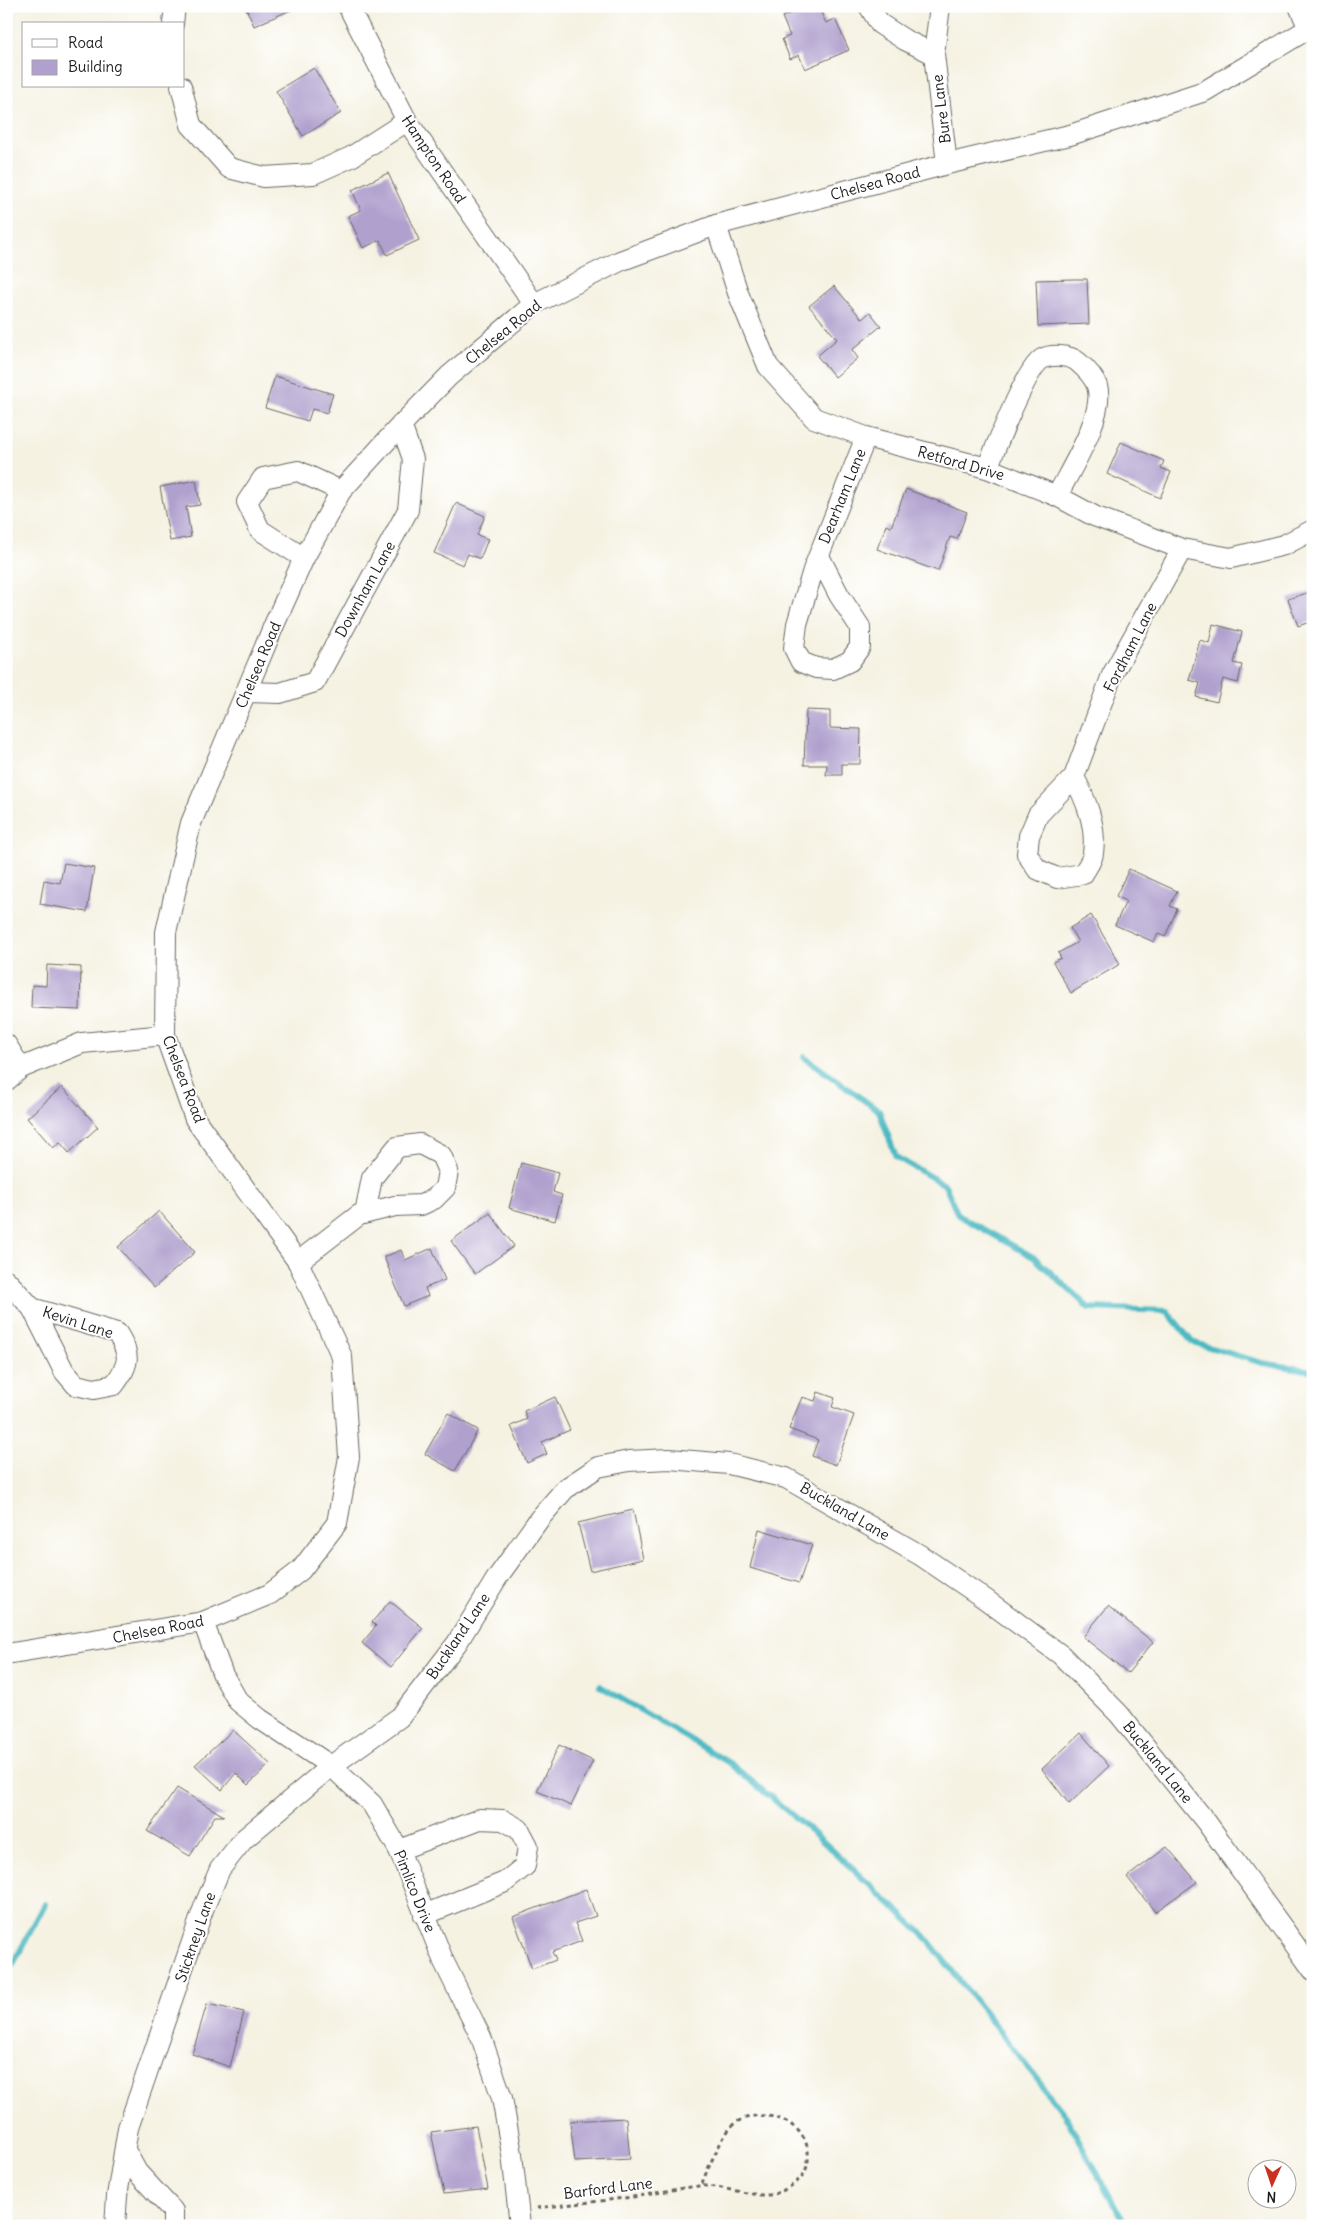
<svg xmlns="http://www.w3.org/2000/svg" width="1319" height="2232" viewBox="0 0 1319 2232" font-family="Delius,sans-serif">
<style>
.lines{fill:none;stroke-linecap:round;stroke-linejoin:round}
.stream{stroke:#4bb9c3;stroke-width:6}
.building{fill:#b0a0ce}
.minor-casing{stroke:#686761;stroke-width:22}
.path{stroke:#686761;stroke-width:3;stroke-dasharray:4 4;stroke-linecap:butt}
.minor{stroke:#fff;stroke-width:20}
.labels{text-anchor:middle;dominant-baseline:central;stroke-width:4;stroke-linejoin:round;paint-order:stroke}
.street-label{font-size:15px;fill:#1c1c1c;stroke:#fff}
</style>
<rect width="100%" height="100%" fill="#fff"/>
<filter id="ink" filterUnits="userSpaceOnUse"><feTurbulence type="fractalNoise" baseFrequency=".02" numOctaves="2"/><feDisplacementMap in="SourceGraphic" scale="10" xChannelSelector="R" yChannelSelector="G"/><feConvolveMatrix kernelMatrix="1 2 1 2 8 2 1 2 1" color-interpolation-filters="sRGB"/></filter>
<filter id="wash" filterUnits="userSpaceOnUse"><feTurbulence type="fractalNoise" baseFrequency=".0096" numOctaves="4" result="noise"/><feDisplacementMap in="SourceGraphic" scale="20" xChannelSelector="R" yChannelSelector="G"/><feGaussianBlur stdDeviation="1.12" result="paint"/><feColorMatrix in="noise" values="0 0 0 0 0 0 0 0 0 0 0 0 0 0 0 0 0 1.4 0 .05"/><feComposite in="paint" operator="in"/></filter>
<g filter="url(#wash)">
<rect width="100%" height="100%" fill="#f5f2e2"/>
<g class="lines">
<!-- stream -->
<g class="stream">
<polyline points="804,1057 879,1111 896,1157 945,1185 958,1215 1035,1258 1089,1308 1167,1311 1192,1342 1262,1363 1313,1371"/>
<polyline points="600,1686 731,1764 816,1835 925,1936 1065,2115 1126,2226"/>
<polyline points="6,1977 45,1904"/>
</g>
</g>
<g id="blocks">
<!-- building -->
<g class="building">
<polygon points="245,6 300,6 254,26"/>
<polygon points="807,6 818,6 826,23 835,19 849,50 805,69 799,55 790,59 782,39 790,36 782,17"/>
<polygon points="314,68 341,113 303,136 276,91"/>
<polygon points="388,173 419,240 387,255 380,240 363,248 348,216 361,210 352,190"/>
<polygon points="1074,279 1087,279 1089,324 1038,326 1036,280"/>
<polygon points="834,286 862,319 870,312 881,326 852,350 858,358 835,377 817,356 837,339 809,306"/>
<polygon points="275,376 333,394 327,413 312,409 308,421 265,408"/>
<polygon points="1121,442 1164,461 1161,468 1171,472 1160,498 1107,474"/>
<polygon points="196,480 200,505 186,507 191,537 170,541 160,487"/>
<polygon points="906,489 967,512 957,539 950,537 938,571 877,549 886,525 891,527"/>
<polygon points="456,503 485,516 477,535 488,539 480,559 468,554 463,565 434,553"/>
<polygon points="1313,591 1313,621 1298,626 1288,599"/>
<polygon points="1213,624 1242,632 1234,663 1242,665 1238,683 1223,679 1217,702 1196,697 1200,683 1189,680 1200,640 1209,643"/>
<polygon points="806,710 830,711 830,728 861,729 860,764 842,764 842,775 826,775 827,765 804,765"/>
<polygon points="64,863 94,868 87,912 40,904 44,880 60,883"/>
<polygon points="1129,869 1177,891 1170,906 1177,909 1165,937 1158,934 1154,942 1115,925 1126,901 1116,896"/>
<polygon points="1091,915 1120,964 1071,993 1053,962 1061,958 1058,953 1078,942 1070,928"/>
<polygon points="47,965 81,967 80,1010 31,1008 32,985 46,986"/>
<polygon points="62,1087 98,1127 69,1153 60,1142 53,1148 27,1118"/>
<polygon points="521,1163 558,1173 553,1192 562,1195 555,1221 509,1208"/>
<polygon points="159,1211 195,1252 154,1288 118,1247"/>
<polygon points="490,1213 514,1246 475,1274 451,1241"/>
<polygon points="432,1248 445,1280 425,1288 428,1296 404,1306 384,1257 401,1250 405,1260"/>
<polygon points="818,1392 835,1398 832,1407 854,1415 836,1465 812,1456 818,1440 789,1429 802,1397 815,1401"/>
<polygon points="555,1397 570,1430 542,1442 547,1454 527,1463 511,1426 527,1419 524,1411"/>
<polygon points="448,1413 478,1430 455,1471 425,1454"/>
<polygon points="633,1510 643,1559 590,1571 578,1523"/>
<polygon points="759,1529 812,1545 799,1583 750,1568"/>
<polygon points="390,1601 423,1628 391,1667 362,1643 376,1626 372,1622"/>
<polygon points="1108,1606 1153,1642 1128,1673 1083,1637"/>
<polygon points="233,1730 270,1764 248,1785 236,1773 222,1790 195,1765"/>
<polygon points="1081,1733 1109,1766 1069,1804 1042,1769"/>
<polygon points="559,1745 593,1761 571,1806 537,1791"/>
<polygon points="177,1788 224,1816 215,1816 190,1856 147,1831"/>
<polygon points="1167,1847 1197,1882 1155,1912 1127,1877"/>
<polygon points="586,1889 596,1916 575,1923 582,1941 552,1952 556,1960 532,1969 513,1917"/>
<polygon points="207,2004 244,2012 230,2067 192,2054"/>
<polygon points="626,2118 630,2159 575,2162 570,2121"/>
<polygon points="476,2126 488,2189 444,2194 431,2132"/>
</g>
</g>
</g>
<g filter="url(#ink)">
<use href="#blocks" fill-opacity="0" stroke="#686761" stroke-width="1"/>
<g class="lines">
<defs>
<g id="minor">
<polyline points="348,6 407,121 534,304"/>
<polyline points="869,6 880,24 905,40 934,54"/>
<polyline points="940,6 934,54 947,164"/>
<polyline points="1299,6 1309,29"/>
<polyline points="173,24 175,6"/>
<polyline points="181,86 191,125 229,168 264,177 313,174 351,157 407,121"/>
<polyline points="716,225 738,293 768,366 814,418 866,437 987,468 1057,496 1094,516 1182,549 1231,558 1284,545 1313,530"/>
<path d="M987 468C996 448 1026 368 1042 359 1051 354 1070 355 1078 362 1085 368 1094 377 1097 386 1106 414 1070 470 1057 496"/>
<polyline points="819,556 839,595 860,627 860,647 850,661 833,669 816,668 801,662 794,648 797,624 813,570 866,437"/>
<polyline points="304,558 260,530 247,502 263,478 298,471 341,491"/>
<polyline points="246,692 280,693 315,682 408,510 413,459 401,425"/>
<path d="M1074 777C1086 800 1097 826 1093 853 1093 860 1086 868 1083 874L1057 878 1037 869 1027 854 1029 836 1038 815 1074 777 1112 675 1182 549"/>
<polyline points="6,1044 21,1068"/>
<polyline points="6,1081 21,1068 82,1043 165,1035"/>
<polyline points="298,1262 359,1215 395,1206 421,1205 434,1199 445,1188 448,1171 441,1155 420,1144 397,1147 372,1178 365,1213"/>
<path d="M6 1280 32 1308 64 1371 76 1385 94 1389 114 1385C130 1363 131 1356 117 1333L32 1308"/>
<polyline points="203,1622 223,1675 238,1701 260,1719 331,1766 372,1804 399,1850 444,1962 481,2037 502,2098 512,2154 520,2226"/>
<polyline points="6,1654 203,1622 270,1594 301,1570 337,1523 349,1457 342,1357 298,1262 195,1119 165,1035 166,932 191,823 274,625 304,558 341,491 401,425 449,376 534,304 620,261 716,225 947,164 1070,135 1205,91 1313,26"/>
<polyline points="399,1850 480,1819 503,1820 519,1829 528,1846 525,1866 505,1882 424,1915"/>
<polyline points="125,2150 137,2172 173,2211 173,2226"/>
<polyline points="115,2226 117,2196 128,2128 204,1907 220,1869 244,1839 331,1766 400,1717 457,1643 497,1578 540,1518 565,1489 598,1467 629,1461 669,1459 729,1464 786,1478 920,1555 985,1599 1061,1655 1119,1714 1207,1823 1313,1970"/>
</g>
</defs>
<!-- minor casing -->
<use href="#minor" class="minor-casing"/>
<!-- path -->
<path class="path" d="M537 2208C571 2204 605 2201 639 2196 659 2193 679 2188 699 2186 718 2184 756 2199 774 2194 788 2189 803 2181 807 2166 817 2126 767 2103 735 2123 724 2131 706 2172 701 2186"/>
<!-- minor -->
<use href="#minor" class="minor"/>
</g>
</g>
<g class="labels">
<!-- street labels -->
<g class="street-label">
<text transform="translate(941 109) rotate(-97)">Bure Lane</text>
<text transform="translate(434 159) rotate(56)">Hampton Road</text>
<text transform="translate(875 183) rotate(-15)">Chelsea Road</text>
<text transform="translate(503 332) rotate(-39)">Chelsea Road</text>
<text transform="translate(961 463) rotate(16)">Retford Drive</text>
<text transform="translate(842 496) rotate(-68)">Dearham Lane</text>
<text transform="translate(365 589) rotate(-61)">Downham Lane</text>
<text transform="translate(1130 647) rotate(-63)">Fordham Lane</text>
<text transform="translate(258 665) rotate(-67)">Chelsea Road</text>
<text transform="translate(184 1079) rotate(69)">Chelsea Road</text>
<text transform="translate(78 1322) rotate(18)">Kevin Lane</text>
<text transform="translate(845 1511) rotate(30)">Buckland Lane</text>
<text transform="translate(158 1629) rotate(-11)">Chelsea Road</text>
<text transform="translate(458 1636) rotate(-56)">Buckland Lane</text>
<text transform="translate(1158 1762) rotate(51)">Buckland Lane</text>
<text transform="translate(415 1891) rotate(68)">Pimlico Drive</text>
<text transform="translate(195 1937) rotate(-71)">Stickney Lane</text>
<text transform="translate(608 2188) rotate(-7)">Barford Lane</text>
</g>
</g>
<!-- margin -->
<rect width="1319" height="2232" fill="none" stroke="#fff" stroke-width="25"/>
<!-- legend -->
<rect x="22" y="22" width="162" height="65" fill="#ffffff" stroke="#a4a4a4"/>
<rect x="32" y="39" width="25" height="8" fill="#ffffff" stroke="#a4a4a4"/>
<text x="68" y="48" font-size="15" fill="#1c1c1c">Road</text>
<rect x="32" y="60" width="25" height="15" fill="#b0a0ce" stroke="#a4a4a4"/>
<text x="68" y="72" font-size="15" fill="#1c1c1c">Building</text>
<!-- north arrow -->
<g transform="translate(1272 2184) rotate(183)"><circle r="24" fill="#ffffff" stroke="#a4a4a4"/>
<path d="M0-4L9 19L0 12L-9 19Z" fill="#c8321e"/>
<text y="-8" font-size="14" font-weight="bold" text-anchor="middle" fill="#1c1c1c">N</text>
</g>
</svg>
